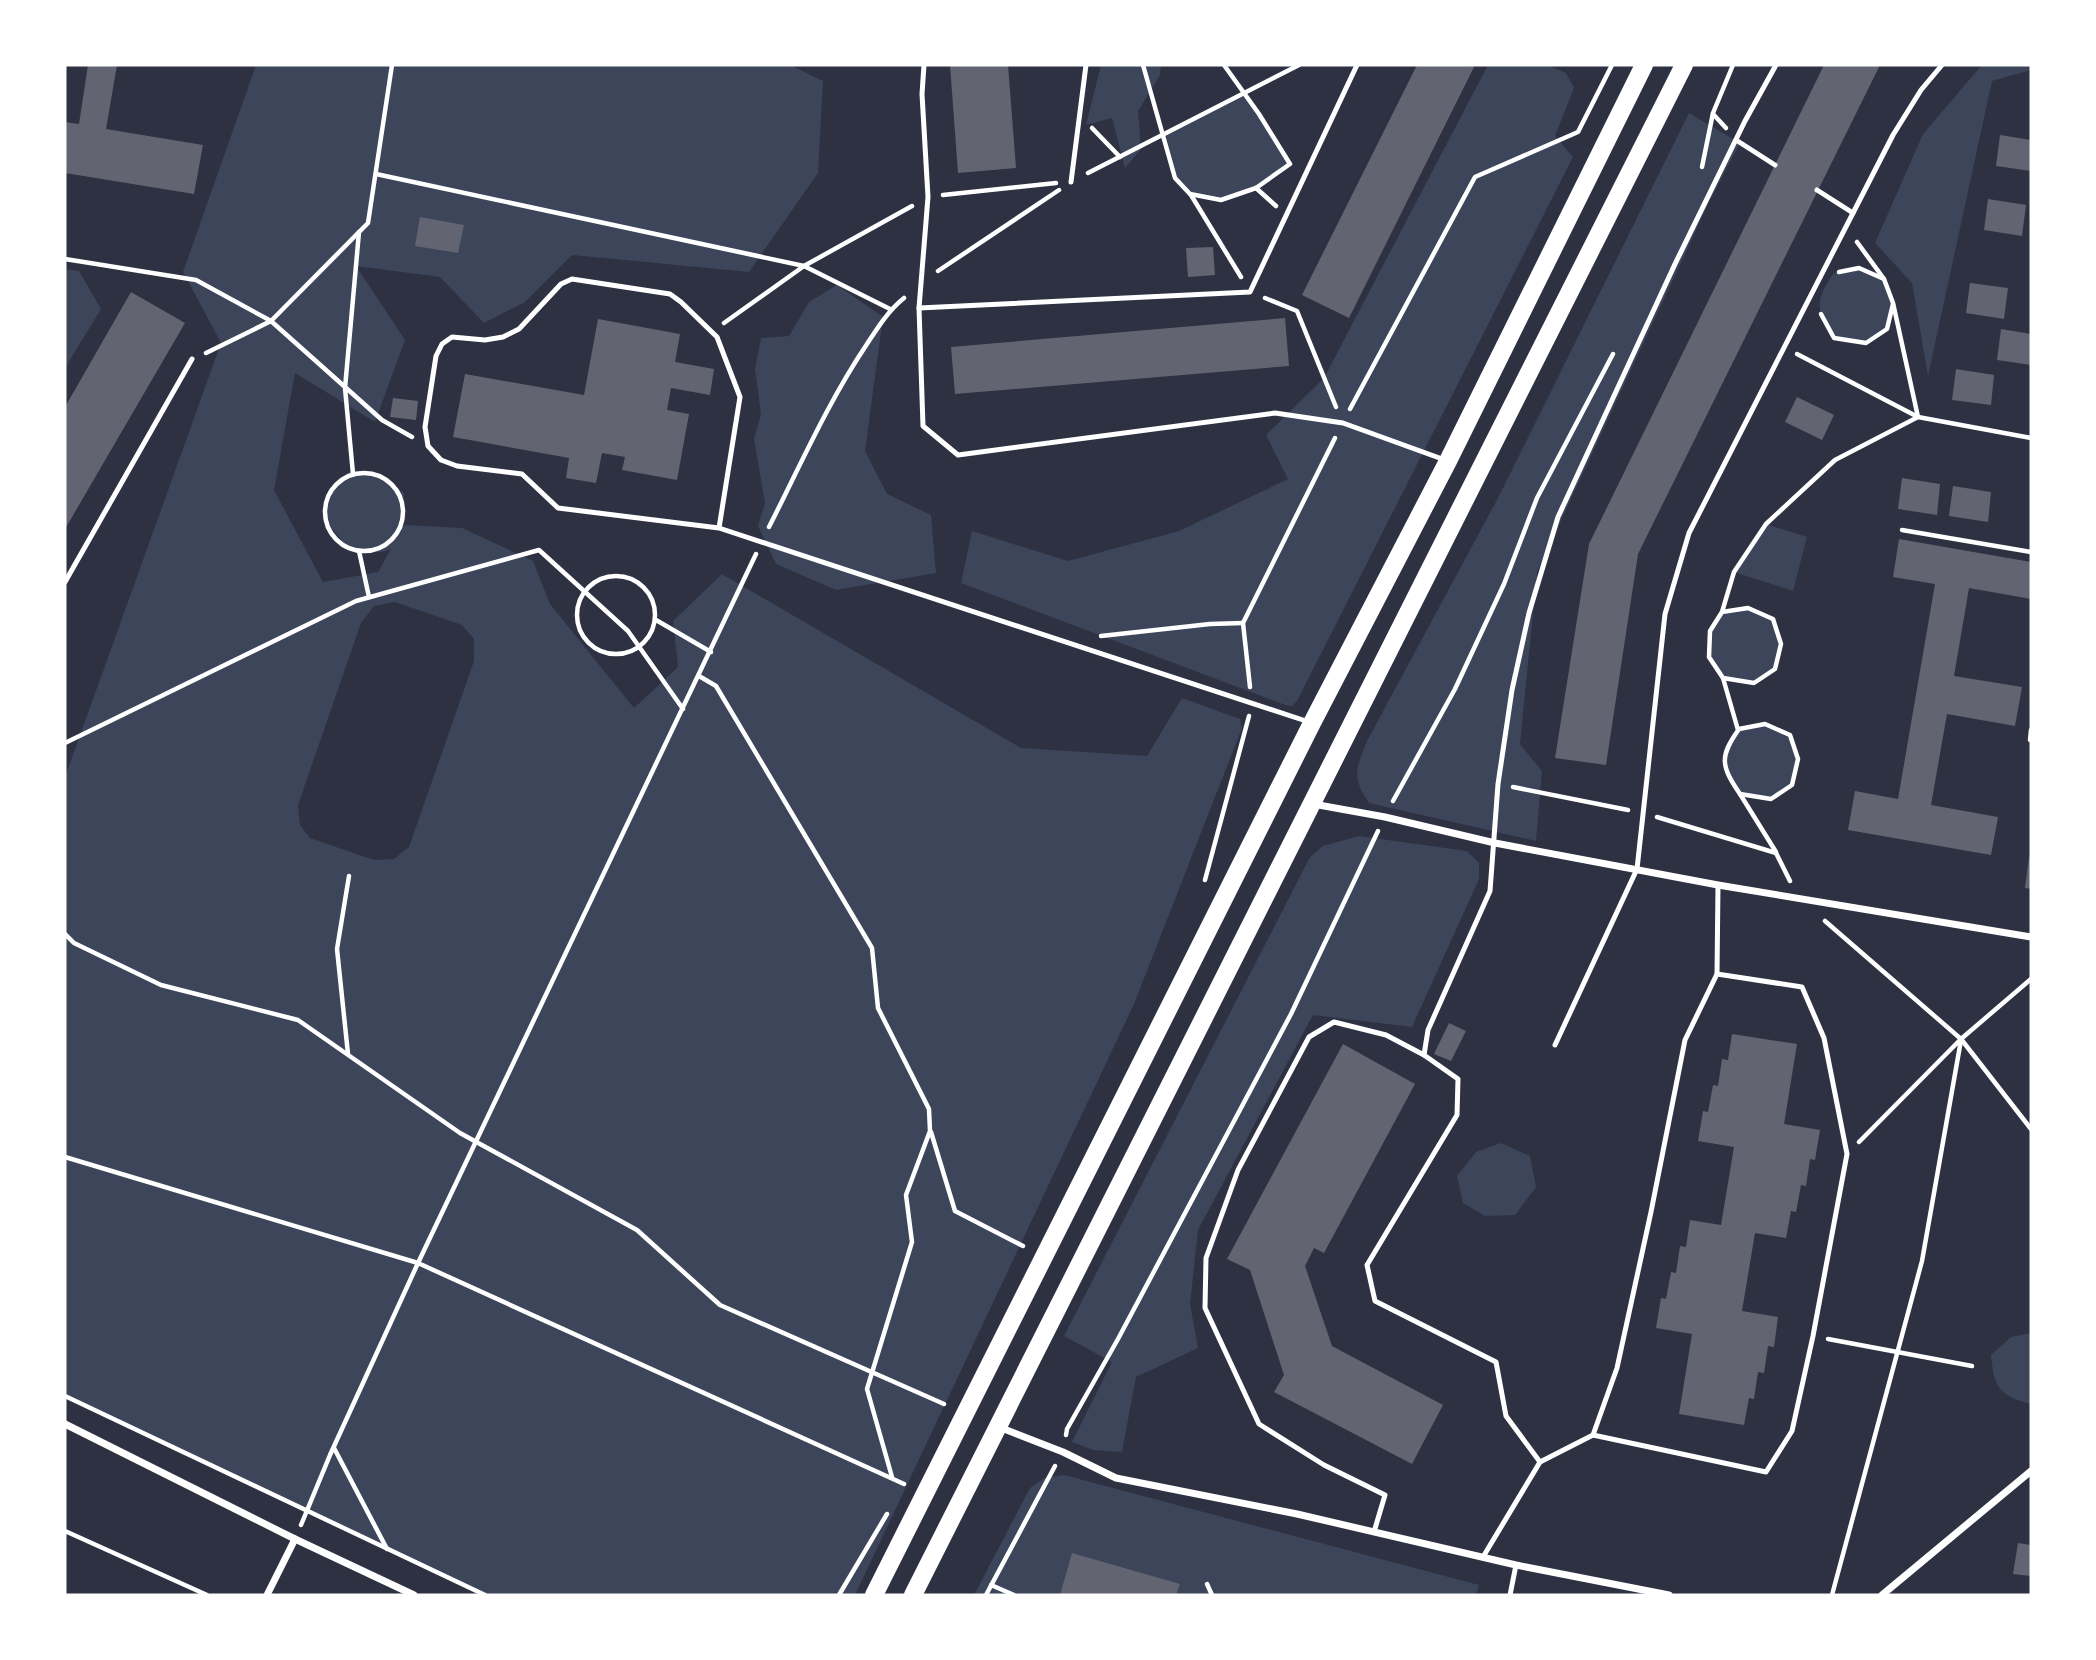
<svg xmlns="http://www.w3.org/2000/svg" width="2096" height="1660" viewBox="0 0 2096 1660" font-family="'DM Sans',sans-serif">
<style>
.green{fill:#3c4559;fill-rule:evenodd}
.building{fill:#626471}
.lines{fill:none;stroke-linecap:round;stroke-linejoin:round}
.path{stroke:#fff;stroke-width:4.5}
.service{stroke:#fff;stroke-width:5}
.minor{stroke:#fff;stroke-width:7}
.primary{stroke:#fff;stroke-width:18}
</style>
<rect width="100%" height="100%" fill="#2d3142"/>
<!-- green -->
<g class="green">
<path d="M256 65H790L823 81 818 173 749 272 572 255 525 302 484 323 440 277 356 266 405 340 375 422 295 373 274 490 323 582 378 572 391 549 382 552H351L324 519 329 490 350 471 381 476 404 493 403 527 405 525 462 528 533 561 550 604 634 708 678 667 673 621 722 574 1021 748 1147 756 1182 698 1240 719 1242 728 1134 1004 855 1595H481L294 1502 179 1453 65 1394V777L221 343 183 272ZM395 602 462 625 474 639V661L409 847 394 859 374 860 310 838 300 825 298 805 361 623 374 606Z"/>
<polygon points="1101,65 1161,65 1160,75 1138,111 1141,149 1125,168 1112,118 1086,125"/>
<polygon points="1488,65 1547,65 1566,73 1574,88 1555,136 1573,157 1297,701 1292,706 1285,705 961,583 972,531 1068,561 1179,531 1288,479 1266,435 1324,378"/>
<polygon points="1982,65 2031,65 2031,70 1992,81 1928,376 1912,283 1875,243 1923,134"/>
<polygon points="1244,93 1290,164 1256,188 1221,200 1190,194 1175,178 1162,135"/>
<path d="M1689 113 1740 143 1710 200 1537 572 1520 744 1542 771 1536 841 1369 803C1351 777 1356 769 1367 741L1499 496Z"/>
<path d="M1859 268 1884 279 1893 303 1887 329 1866 343 1834 338C1816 310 1814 301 1834 273Z"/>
<polygon points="65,269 79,271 101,309 65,368"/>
<polygon points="837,285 883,317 865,451 887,494 931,515 936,573 836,590 776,564 758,526 765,503 754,439 761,414 755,369 761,338 789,336 809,302"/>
<polygon points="1766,524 1807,537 1793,591 1734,572"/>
<path d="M1748 608 1773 619 1781 644 1775 669 1754 683 1723 678C1704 650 1703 641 1722 612Z"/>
<path d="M1765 724 1790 735 1798 759 1792 785 1771 799 1740 794C1721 766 1719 757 1739 729Z"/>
<polygon points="1359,836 1467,851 1479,863 1479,879 1412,1027 1313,1015 1198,1230 1190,1304 1198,1348 1136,1377 1122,1452 1093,1450 1072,1442 1112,1362 1064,1336 1310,857 1323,846"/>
<polygon points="1501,1143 1530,1156 1536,1187 1515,1215 1485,1216 1463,1203 1457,1176 1476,1152"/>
<path d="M2031 1333V1403L2030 1404C1998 1395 1994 1387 1991 1355L2011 1337Z"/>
<polygon points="1064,1475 1479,1585 1476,1595 974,1595 1030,1488 1044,1478"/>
</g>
<!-- building -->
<g class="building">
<polygon points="88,65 117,65 106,129 203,145 194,194 65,173 65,122 79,124"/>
<polygon points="950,65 1008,65 1016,168 958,173"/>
<polygon points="1417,65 1475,65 1349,318 1302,295"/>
<polygon points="1824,65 1880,65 1638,554 1606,765 1555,758 1589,544"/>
<polygon points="2000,135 2031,140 2031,171 1996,166"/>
<polygon points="1988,199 2026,205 2022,236 1984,230"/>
<polygon points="420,217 464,225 458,253 415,246"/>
<polygon points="1213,247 1215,275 1188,277 1186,248"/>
<polygon points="1970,283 2008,288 2004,319 1966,313"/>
<polygon points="131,292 185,323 65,529 65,407"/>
<polygon points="1285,318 1289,366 955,394 951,347"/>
<polygon points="598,319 680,334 675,362 714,369 710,395 671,388 667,410 689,414 677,480 622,470 625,457 602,453 596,483 566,478 569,458 453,437 465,374 584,395"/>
<polygon points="2001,329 2031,334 2031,365 1997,360"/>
<polygon points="1956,369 1994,375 1991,405 1952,400"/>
<polygon points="1797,397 1834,415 1822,440 1785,422"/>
<polygon points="393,398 418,401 416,420 390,417"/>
<polygon points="1902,478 1940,484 1937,515 1898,509"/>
<polygon points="1953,486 1991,492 1988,522 1949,516"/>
<polygon points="1899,539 2031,562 2031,599 1969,588 1954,676 2022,687 2015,726 1947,714 1931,805 1998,817 1991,855 1848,830 1855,791 1898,799 1935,584 1893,577"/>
<polygon points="2029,857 2031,858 2031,889 2025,888"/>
<polygon points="1449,1023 1466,1031 1451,1061 1434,1054"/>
<polygon points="1732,1034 1797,1044 1784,1124 1820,1130 1815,1160 1810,1159 1806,1186 1801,1185 1796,1212 1791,1211 1786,1238 1755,1233 1742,1311 1778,1317 1774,1347 1768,1346 1764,1373 1758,1372 1754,1399 1749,1398 1744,1425 1679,1414 1692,1334 1656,1328 1661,1298 1666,1299 1671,1272 1676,1273 1680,1246 1686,1247 1690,1220 1721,1225 1734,1147 1698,1141 1703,1111 1708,1112 1713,1085 1718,1086 1722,1059 1728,1060"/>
<polygon points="1343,1044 1415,1084 1324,1253 1314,1248 1305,1266 1332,1346 1443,1405 1412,1464 1274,1392 1284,1375 1250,1270 1227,1259"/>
<polygon points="2018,1543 2031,1545 2031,1576 2013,1574"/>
<polygon points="1072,1553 1180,1584 1176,1595 1060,1595"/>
</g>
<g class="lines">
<!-- path -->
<g class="path">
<polyline points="1143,65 1175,178 1190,194 1221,200 1256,188 1290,164 1259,114 1224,65"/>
<polyline points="1713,114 1726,128"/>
<polyline points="1092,128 1120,157"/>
<polyline points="1702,167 1713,113 1733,65"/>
<polyline points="1088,173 1299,65"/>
<polyline points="376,174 804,266 890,309"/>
<polyline points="1256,188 1276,206"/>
<polyline points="943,195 1056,183"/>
<polyline points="1191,195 1241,277"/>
<polyline points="65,259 196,280 271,321 382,420 412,437"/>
<polyline points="938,271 1059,190"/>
<polyline points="1839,272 1859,268 1884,279"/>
<polyline points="1265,298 1297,311 1336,407"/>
<polyline points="1821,314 1834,338 1866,343 1887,329 1893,304"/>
<polyline points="724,323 804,266 912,206"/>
<polyline points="206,353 271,321 368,223 392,65"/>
<polyline points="1797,354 1918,417 2031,438"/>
<polyline points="1350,409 1475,177 1578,132 1612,65"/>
<circle cx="364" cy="512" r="39"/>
<polyline points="353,474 345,388 359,232"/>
<path d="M769 527C800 466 828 402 867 344 878 327 888 311 904 298"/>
<polyline points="1902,530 2031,552"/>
<polyline points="359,551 369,597"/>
<circle cx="616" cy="615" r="39"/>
<polyline points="1722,612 1748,608 1773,619 1781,644 1775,669 1754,683 1723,678 1709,657 1710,631 1722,612 1734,572 1766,524 1835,460 1918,417 1893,303 1884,279 1857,242"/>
<polyline points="656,620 711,652"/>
<polyline points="1101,636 1210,624 1243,623"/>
<polyline points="699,676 716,686 872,948 878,1008 929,1109 930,1131 906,1195 912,1242 867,1389 892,1477"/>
<polyline points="1723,678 1738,730"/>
<polyline points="1250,687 1243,623 1335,438"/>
<path d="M1765 724 1790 735 1798 759 1792 785 1771 799 1740 794C1721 766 1719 757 1739 729Z"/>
<polyline points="2030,740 2031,730"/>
<polyline points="65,743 356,601 539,550 628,631 683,709"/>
<polyline points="1513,787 1628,810"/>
<polyline points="1740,794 1776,852"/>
<polyline points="1393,801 1455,689 1504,584 1537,498 1613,354"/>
<polyline points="1657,817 1776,853 1790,881"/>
<polyline points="1205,880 1249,716"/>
<polyline points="1825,921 1961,1039 2031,1129"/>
<polyline points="65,934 74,943 161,985 298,1020 460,1133 637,1230 720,1305 944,1404"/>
<polyline points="348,1054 337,949 349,876"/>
<polyline points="931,1132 955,1211 1023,1246"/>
<polyline points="1859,1142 1961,1039 2031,979"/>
<polyline points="65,1157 418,1263 904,1484"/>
<polyline points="1828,1339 1972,1366"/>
<polyline points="65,1396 485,1595"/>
<polyline points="1066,1435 1067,1429 1118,1339 1291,1014 1378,831"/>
<polyline points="334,1448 387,1549"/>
<polyline points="301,1525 330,1455 418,1263 756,554"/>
<polyline points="65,1531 207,1595"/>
<polyline points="1207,1584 1212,1595"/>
<polyline points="991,1585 1014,1595"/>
<polyline points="839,1595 887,1514"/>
<polyline points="986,1595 1055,1466"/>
<polyline points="1832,1595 1922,1261 1961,1040"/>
</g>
<!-- service -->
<g class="service">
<polyline points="924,65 922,94 928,197 919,308 923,426 958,455 1275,413 1343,423 1445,460"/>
<polyline points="1736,140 1775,165"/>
<polyline points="1071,182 1086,65"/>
<polyline points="1817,190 1853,213"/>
<polyline points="919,308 1250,292 1357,65"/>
<polyline points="719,528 740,397 717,337 681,302 670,294 572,279 561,284 519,329 503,337 485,340 452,337 442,344 436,356 425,427 428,446 441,460 457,466 522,474 558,508 719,528 1309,722"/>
<polyline points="65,582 192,359"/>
<polyline points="1555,1045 1637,869 1665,614 1689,533 1893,135 1921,90 1942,65"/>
<polyline points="1593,1435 1766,1472 1792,1431 1813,1336 1847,1154 1824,1038 1802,987 1717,974"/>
<polyline points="1540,1462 1506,1416 1496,1362 1375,1301 1367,1265 1457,1115 1458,1079 1424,1055 1428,1030 1490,891 1498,784 1512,690 1529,613 1558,517 1675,264 1745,121 1776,65"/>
<polyline points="1374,1532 1385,1495 1324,1465 1259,1424 1205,1308 1206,1258 1238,1170 1309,1037 1334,1022 1386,1035 1424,1055"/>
<polyline points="1483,1557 1540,1462 1593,1435 1617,1368 1651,1212 1685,1040 1717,974 1718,885"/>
<polyline points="1510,1595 1516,1565"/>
</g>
<!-- minor -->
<g class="minor">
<polyline points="1313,804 1385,817 1495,843 1718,885 2031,937"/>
<polyline points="65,1424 295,1539 414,1595"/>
<polyline points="999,1427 1063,1452 1116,1478 1297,1514 1516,1565 1669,1595"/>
<polyline points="267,1595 295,1539"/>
<polyline points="1882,1595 2031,1471"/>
</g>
<!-- primary -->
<g class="primary">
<polyline points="874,1595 1312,723 1448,461 1644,65"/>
<polyline points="913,1595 1684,65"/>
</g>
</g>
<!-- border -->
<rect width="2096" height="1660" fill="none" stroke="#ffffff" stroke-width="133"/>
</svg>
